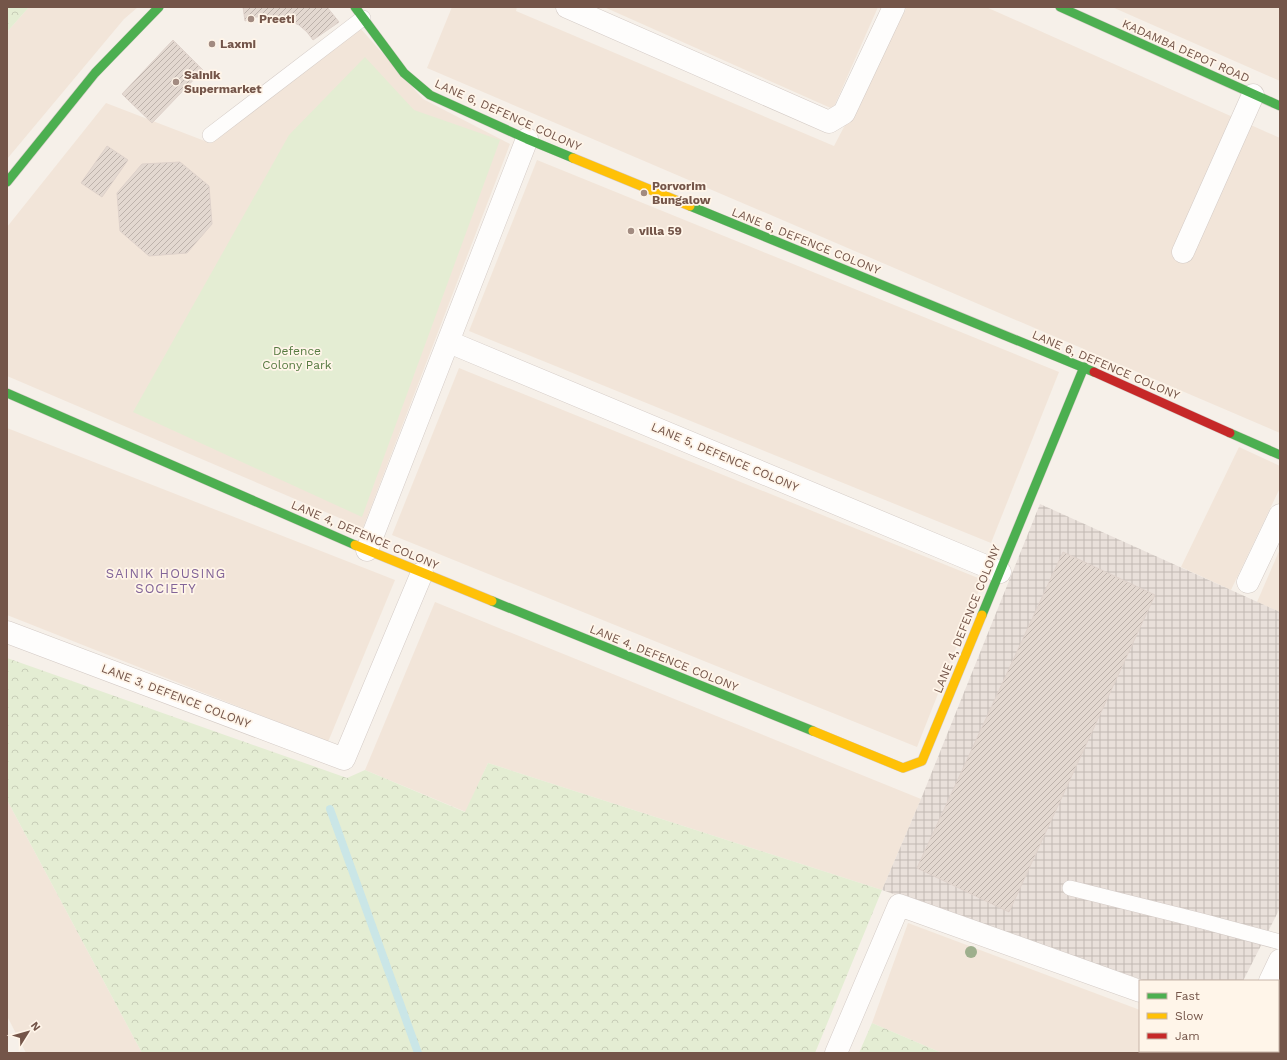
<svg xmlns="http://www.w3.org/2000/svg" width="1287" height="1060" viewBox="0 0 1287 1060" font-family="'Work Sans',sans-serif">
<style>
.residential{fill:#f2e5d9}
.industrial{fill:url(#industrial-grid)}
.forest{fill:url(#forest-crowns)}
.park{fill:#e4edd3}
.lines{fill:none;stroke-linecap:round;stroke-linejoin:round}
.stream{stroke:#cae6e7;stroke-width:8}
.building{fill:url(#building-hatch);stroke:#dfd2cb}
.lane-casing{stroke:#d4cbc6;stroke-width:16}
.street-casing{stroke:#d4cbc6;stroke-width:23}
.fast-casing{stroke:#d5cbc6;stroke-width:10}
.slow-casing{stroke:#d5cbc6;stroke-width:10}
.jam-casing{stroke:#d5cbc6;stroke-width:10}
.lane{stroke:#fefdfc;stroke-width:15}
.street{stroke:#fefdfc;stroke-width:22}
.fast{stroke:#4caf50;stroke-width:9}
.slow{stroke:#ffc107;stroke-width:9}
.jam{stroke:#c62828;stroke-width:9}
.tree{fill:#9eaf8d}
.poi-dot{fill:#a28b81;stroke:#fff5e9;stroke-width:1.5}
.labels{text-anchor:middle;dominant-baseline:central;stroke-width:3.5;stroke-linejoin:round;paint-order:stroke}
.poi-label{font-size:12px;font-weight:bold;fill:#745549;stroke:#fff5e9;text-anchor:start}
.street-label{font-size:12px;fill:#745549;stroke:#fff5e9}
.park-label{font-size:12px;fill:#567a41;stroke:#fff5e9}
.neighbourhood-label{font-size:13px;letter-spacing:1px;fill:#826498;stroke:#fff5e9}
</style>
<defs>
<pattern id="industrial-grid" width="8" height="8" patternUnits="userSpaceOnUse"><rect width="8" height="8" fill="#e9e0da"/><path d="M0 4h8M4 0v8" fill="none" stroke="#c1b8b3"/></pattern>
<pattern id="forest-crowns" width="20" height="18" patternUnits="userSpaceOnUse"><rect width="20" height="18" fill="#e4edd3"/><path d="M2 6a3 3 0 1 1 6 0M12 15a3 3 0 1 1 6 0" fill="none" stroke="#c7cdb7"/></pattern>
<pattern id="building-hatch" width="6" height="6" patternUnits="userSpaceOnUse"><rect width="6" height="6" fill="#e3d8d0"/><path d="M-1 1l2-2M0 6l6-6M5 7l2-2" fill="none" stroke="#bdb2ab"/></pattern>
</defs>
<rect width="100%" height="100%" fill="#f6f0e9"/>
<!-- residential -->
<g class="residential">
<polygon points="29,7 138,7 124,19 7,159 7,32"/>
<polygon points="452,7 517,7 516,11 834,146 907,7 986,7 1280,138 1280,433 427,68"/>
<polygon points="604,7 878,7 833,109"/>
<polygon points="1112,7 1280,7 1280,81"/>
<polygon points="361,29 423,99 510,144 363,528 7,376 7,227 106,103 210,143"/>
<polygon points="537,160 1059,372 991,543 469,331"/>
<polygon points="459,368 983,580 917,747 392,535"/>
<polygon points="7,428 395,580 328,742 7,615"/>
<polygon points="1239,447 1280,466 1280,488 1231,590 1181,567"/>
<polygon points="1280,549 1280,612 1257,602"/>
<polygon points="435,602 921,799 882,890 488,763 466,812 365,770"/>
<polygon points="7,800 142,1053 26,1053 7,1016"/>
<polygon points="908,923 1140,1010 1139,1053 942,1053 872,1023"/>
</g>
<!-- industrial -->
<polygon class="industrial" points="1040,504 1280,612 1280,908 1243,981 1146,981 882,890 921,799"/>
<!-- forest -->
<g class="forest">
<polygon points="7,7 29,7 7,32"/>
<polygon points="7,658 347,778 365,770 465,812 488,763 882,890 815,1053 142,1053 7,800"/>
<polygon points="872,1023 942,1053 859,1053"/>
</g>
<!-- park -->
<polygon class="park" points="365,57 414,110 500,140 362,517 133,412 289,135"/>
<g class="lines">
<!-- stream -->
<polyline class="stream" points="330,809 418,1053"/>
</g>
<!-- building -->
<g class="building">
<polygon points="243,7 327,7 339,22 313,40 307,32 299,25 279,16 267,16 256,17 245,21"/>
<polygon points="173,40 203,70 152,123 122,94"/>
<polygon points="107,146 128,160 102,197 81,183"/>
<polygon points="180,162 209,186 212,224 187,253 149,256 120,231 117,193 142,164"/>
<polygon points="1063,552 1155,595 1009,912 917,868"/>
</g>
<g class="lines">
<defs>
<g id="lane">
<polyline points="210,135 363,18"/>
<polyline points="1070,888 1202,921 1280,942"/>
<polyline points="1232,1053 1232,1051"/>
</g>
<g id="street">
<polyline points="567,7 829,122 844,113 894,7"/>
<polyline points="1183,252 1253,95"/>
<polyline points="449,342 1000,572"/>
<polyline points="367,550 527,139"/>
<polyline points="1248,582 1280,515"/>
<polyline points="7,632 344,759 422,573"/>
<polyline points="1270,981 1280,960"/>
<polyline points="836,1053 899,905 1140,991"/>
</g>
<g id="fast">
<polyline points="355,7 404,73 430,95 527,139 573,158"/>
<polyline points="1060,7 1280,106"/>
<polyline points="7,182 95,73 159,7"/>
<polyline points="690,206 1094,372"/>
<polyline points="7,393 355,545"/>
<polyline points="1230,433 1280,455"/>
<polyline points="492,601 813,731"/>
<polyline points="982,615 1084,367"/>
</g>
<g id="slow">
<polyline points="573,158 690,206"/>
<polyline points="355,545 492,601"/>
<polyline points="813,731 903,768 922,761 982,615"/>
</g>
<polyline id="jam" points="1094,372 1230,433"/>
</defs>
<!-- lane casing -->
<use href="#lane" class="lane-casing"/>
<!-- street casing -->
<use href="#street" class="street-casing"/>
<!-- fast casing -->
<use href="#fast" class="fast-casing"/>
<!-- slow casing -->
<use href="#slow" class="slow-casing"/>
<!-- jam casing -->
<use href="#jam" class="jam-casing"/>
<!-- lane -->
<use href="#lane" class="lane"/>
<!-- street -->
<use href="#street" class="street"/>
<!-- fast -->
<use href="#fast" class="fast"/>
<!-- slow -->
<use href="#slow" class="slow"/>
<!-- jam -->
<use href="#jam" class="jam"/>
</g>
<!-- trees -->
<circle class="tree" cx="971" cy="952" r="6"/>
<!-- markers -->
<g class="poi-dot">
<circle cx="251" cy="19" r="4"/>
<circle cx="212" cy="44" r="4"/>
<circle cx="176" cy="82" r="4"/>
<circle cx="644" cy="193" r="4"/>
<circle cx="631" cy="231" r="4"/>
</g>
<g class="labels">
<!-- poi labels -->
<g class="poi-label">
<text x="259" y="19">Preeti</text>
<text x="220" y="44">Laxmi</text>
<text x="184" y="75">Sainik<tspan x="184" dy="14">Supermarket</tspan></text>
<text x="652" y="186">Porvorim<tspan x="652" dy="14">Bungalow</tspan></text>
<text x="639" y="231">villa 59</text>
</g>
<!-- street labels -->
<g class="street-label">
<text transform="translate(1186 51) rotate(24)">KADAMBA DEPOT ROAD</text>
<text transform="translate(508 115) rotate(24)">LANE 6, DEFENCE COLONY</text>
<text transform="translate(806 241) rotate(22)">LANE 6, DEFENCE COLONY</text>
<text transform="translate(1106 365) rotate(23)">LANE 6, DEFENCE COLONY</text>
<text transform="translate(725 457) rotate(23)">LANE 5, DEFENCE COLONY</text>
<text transform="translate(365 535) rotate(23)">LANE 4, DEFENCE COLONY</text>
<text transform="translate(967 619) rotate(-68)">LANE 4, DEFENCE COLONY</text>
<text transform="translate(664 658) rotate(22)">LANE 4, DEFENCE COLONY</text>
<text transform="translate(176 696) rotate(21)">LANE 3, DEFENCE COLONY</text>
</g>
<!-- park labels -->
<g class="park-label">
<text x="297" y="351">Defence<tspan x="297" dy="14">Colony Park</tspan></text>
</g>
<!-- neighbourhood labels -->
<g class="neighbourhood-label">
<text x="166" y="573">SAINIK HOUSING<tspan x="166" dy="15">SOCIETY</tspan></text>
</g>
</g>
<!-- border -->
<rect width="1287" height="1060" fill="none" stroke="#745549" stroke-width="16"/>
<!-- legend -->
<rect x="1139" y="980" width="140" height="72" fill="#fff5e9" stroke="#c7b5a9"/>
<rect x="1147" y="993" width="20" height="6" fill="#4caf50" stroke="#c7b5a9"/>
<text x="1175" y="1000" font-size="12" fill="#745549">Fast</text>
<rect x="1147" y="1013" width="20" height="6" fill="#ffc107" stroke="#c7b5a9"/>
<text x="1175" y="1020" font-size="12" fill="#745549">Slow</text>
<rect x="1147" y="1033" width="20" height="6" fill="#c62828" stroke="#c7b5a9"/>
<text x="1175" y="1040" font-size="12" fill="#745549">Jam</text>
<!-- north arrow -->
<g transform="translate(28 1032) rotate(53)" stroke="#fff5e9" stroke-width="3" paint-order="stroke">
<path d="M0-3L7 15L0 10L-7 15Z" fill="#745549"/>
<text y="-6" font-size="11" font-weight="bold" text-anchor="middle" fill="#745549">N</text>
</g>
</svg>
